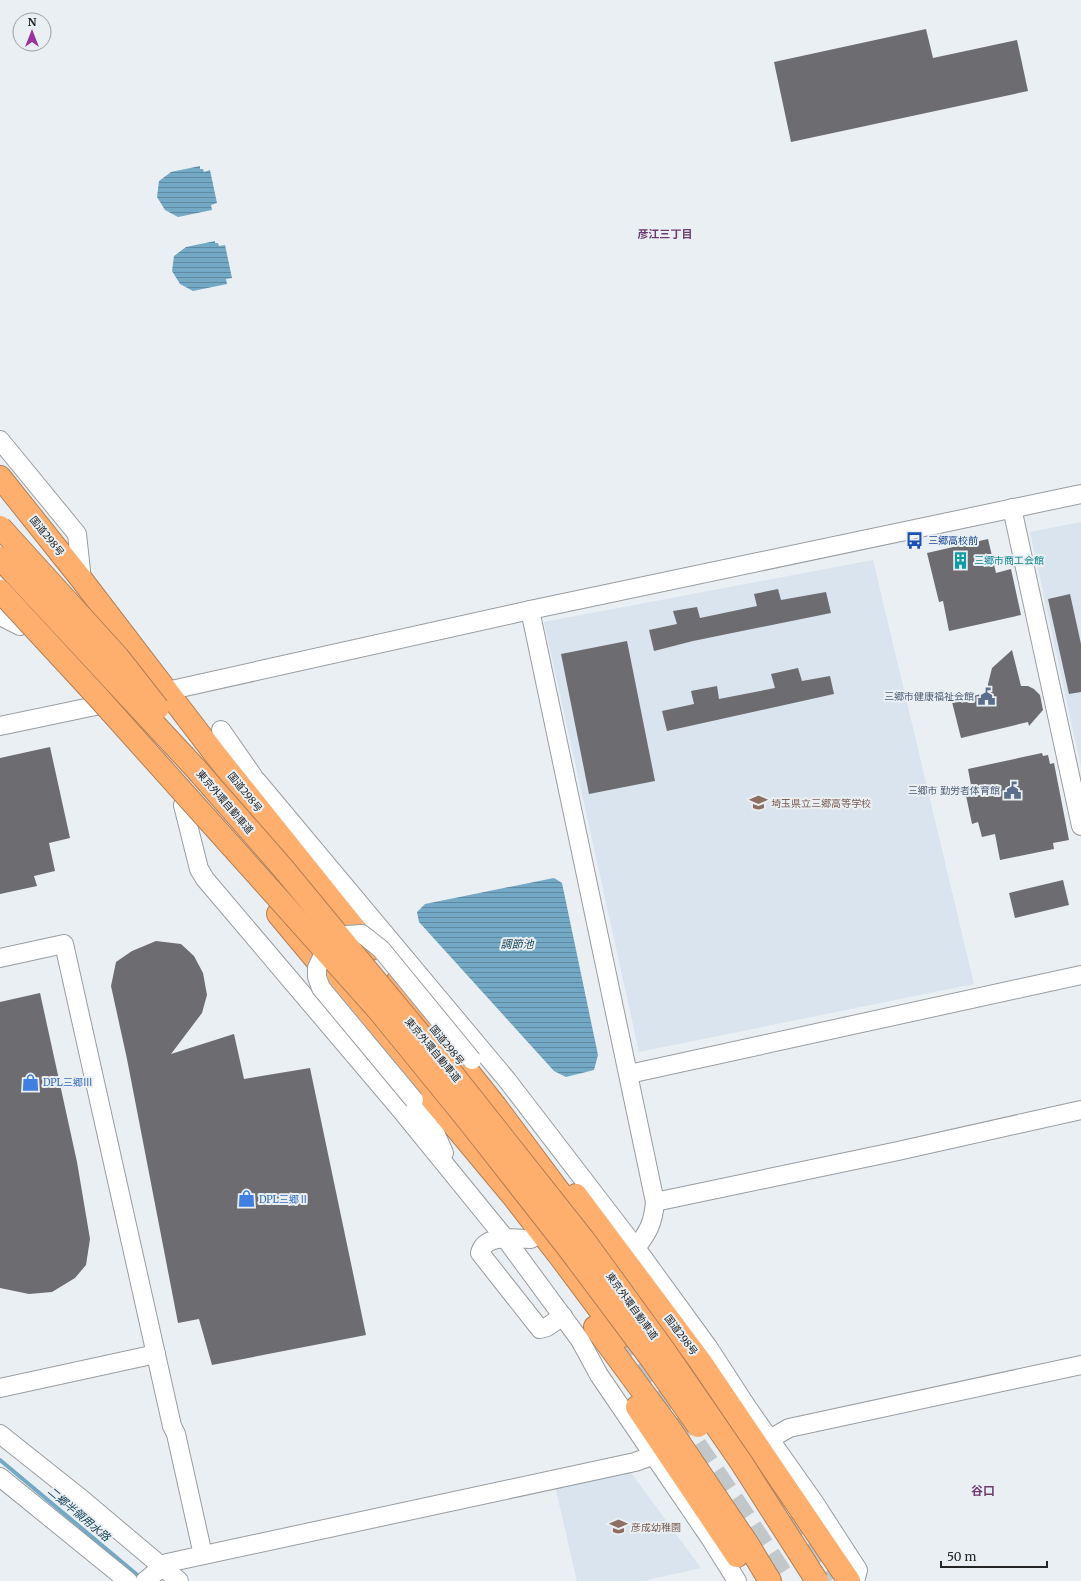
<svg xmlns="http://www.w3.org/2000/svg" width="1081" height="1581" viewBox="0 0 1081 1581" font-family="Merriweather,'Noto Sans JP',serif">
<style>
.built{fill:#d9e4ee}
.water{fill:url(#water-rules)}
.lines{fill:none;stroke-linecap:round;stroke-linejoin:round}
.stream{stroke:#73a9c5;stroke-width:4}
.building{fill:#6d6c71}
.highway-tunnel{stroke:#c2c7ca;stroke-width:22;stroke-dasharray:22 11;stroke-linecap:butt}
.minor-casing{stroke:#989da1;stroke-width:20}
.highway-casing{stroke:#b17f55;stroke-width:24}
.minor{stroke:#fff;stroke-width:18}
.highway{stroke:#feaf6e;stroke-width:22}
.minor-bridge-casing{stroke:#989da1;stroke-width:20;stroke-linecap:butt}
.highway-bridge-casing{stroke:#b17f55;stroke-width:24;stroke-linecap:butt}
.minor-bridge{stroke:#fff;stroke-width:18}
.highway-bridge{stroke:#feaf6e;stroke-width:22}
.labels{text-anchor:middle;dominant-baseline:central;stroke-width:4;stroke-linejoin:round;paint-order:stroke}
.street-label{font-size:10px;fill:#232526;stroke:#eaeff3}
.transit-label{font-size:10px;fill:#164399;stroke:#eaeff3;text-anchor:start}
.culture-label{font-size:10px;fill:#0d838f;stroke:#eaeff3;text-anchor:start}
.service-label{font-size:10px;fill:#4e5e75;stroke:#eaeff3;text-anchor:end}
.education-label{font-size:10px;fill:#785e54;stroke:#eaeff3;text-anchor:start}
.shop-label{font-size:10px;fill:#366cbe;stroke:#eaeff3;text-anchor:start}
.neighbourhood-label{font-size:11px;font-weight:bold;fill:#6d3c6e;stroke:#eaeff3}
.water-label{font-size:11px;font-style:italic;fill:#113f54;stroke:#eaeff3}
.quarter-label{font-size:12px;font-weight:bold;fill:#6d3c6e;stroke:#eaeff3}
</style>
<defs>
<pattern id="water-rules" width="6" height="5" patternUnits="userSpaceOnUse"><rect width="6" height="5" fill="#73a9c5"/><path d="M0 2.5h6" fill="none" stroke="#5e89a0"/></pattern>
</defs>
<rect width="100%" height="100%" fill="#eaeff3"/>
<!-- built -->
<g class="built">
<polygon points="1081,522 1081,767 1030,532"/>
<polygon points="873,560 974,984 639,1052 544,622"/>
<polygon points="629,1470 701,1568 643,1581 577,1581 555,1486"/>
</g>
<!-- water -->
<g class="water">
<polygon points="200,166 200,169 203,169 204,172 210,170 217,203 211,205 212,210 178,217 165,210 157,197 159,181 171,172"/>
<polygon points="215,241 215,243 218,243 219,246 225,245 232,278 226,279 227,284 193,291 180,284 172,271 174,256 186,247"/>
<polygon points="554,878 562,883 598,1055 594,1070 566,1077 554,1071 419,922 417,912 425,904"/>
</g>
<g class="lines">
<!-- stream -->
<polyline class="stream" points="0,1460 141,1578"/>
</g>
<!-- building -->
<g class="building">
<polygon points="926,29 933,58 1017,40 1028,91 791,142 774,62"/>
<polygon points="988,539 996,573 1011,569 1021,615 949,631 943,601 939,602 927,553"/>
<polygon points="778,589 781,600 826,592 831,613 693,641 654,651 649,630 677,624 673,611 697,607 700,618 757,606 754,594"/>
<polygon points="1070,594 1081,644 1081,692 1069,694 1048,599"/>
<polygon points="627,641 655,781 589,794 561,654"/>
<polygon points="1012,650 1021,686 1028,686 1034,689 1040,695 1043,710 1029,726 1028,722 961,738 952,702 988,692 988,684 992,668"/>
<polygon points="798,668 802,681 830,676 834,694 667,731 662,711 694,704 691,691 717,686 719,699 775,688 771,674"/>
<polygon points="50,747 70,838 49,843 55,871 34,876 37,886 0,894 0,758"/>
<polygon points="1042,753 1043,756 1048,755 1050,764 1054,763 1069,840 1053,843 1054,849 1000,860 995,834 982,837 978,822 972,824 964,786 971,785 968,769"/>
<polygon points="1063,880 1069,905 1015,918 1009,893"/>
<polygon points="156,941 181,944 194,956 203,973 207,995 202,1013 171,1054 234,1034 244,1079 310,1068 366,1335 212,1365 199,1319 178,1323 127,1059 111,986 116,962 132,951"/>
<polygon points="40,993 77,1162 90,1239 86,1265 75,1278 52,1292 29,1294 0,1288 0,1002"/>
</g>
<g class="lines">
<!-- highway-tunnel -->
<g class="highway-tunnel">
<path d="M620 1337C677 1417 733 1498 786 1581"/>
<polyline points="735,1434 774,1491 830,1581"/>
</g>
<defs>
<g id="minor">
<polyline points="0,440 77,534 82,580"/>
<polyline points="1012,508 1081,826"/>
<path d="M530 610 655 1202C653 1223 649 1231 636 1248"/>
<polyline points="0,616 20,626"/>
<polyline points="0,726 167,691 530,610 1081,494"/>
<polyline points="221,730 253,776"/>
<polyline points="224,762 257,781 507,1080 636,1248 708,1347 747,1407 814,1502 858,1570 855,1581"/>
<polyline points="183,805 199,869 205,879 400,1109 505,1238 580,1340 599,1375 710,1538 737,1581"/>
<polyline points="0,958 64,944 172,1426 176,1434 203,1555"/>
<polyline points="629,1074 1081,975"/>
<polyline points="414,1100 431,1123 444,1153"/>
<polyline points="655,1202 898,1151 1081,1110"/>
<path d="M531 1239C516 1239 485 1233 480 1253L540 1329 547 1327 563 1316"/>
<polyline points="0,1388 156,1354"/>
<polyline points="0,1434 78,1496 179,1581"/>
<polyline points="770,1439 789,1428 1081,1365"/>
<polyline points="0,1477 128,1581"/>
<polyline points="145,1581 167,1563 635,1462 646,1458 653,1453"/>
</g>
<g id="highway">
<polyline points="0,477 82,580 218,758 371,949"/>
<polyline points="278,914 512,1195 561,1258 620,1337"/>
<polyline points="397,982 494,1104 579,1218"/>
<polyline points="576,1195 700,1361 849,1581"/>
<polyline points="595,1327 668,1426 747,1543 770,1581"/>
<polyline points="637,1407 737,1556"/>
</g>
</defs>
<!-- minor casing -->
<use href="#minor" class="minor-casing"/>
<!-- highway casing -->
<use href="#highway" class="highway-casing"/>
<!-- minor -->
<use href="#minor" class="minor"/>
<!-- highway -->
<use href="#highway" class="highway"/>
<defs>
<polyline id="minor-bridge" points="414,1100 321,988 317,977 317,968 323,955 346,935 362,934 381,949 472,1060"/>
<g id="highway-bridge">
<polyline points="0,527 118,657 158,708"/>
<polyline points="0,558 197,770 282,867 447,1067 584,1240 664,1350 741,1462 817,1581"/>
<polyline points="0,591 97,696 379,1011 467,1119 569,1249 652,1360 698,1426"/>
</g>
</defs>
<!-- minor-bridge casing -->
<use href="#minor-bridge" class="minor-bridge-casing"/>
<!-- highway-bridge casing -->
<use href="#highway-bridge" class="highway-bridge-casing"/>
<!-- minor-bridge -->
<use href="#minor-bridge" class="minor-bridge"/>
<!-- highway-bridge -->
<use href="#highway-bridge" class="highway-bridge"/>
</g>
<!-- icons -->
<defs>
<symbol id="bus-bare" viewBox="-9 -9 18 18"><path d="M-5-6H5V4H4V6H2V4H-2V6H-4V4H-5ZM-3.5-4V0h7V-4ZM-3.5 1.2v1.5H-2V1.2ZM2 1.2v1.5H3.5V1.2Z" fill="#1a4fb4" stroke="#eaeff3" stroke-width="2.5" paint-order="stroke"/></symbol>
<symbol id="building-bare" viewBox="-9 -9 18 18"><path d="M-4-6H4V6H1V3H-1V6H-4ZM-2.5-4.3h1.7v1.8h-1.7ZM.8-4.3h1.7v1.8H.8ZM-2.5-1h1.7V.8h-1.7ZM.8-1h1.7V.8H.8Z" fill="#0f9aa8" stroke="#eaeff3" stroke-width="2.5" paint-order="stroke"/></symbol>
<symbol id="civic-bare" viewBox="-9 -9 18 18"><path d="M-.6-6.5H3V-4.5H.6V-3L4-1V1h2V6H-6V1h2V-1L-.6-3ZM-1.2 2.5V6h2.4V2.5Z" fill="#5c6f8a" stroke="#eaeff3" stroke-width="2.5" paint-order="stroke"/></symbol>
<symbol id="school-bare" viewBox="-9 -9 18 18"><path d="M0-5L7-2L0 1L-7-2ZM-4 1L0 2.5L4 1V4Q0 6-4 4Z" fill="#8d6e63" stroke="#eaeff3" stroke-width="2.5" paint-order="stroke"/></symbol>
<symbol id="shop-bare" viewBox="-9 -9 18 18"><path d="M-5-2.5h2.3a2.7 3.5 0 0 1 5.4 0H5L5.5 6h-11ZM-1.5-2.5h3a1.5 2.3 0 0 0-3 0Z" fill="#3f7fe0" stroke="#eaeff3" stroke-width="2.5" paint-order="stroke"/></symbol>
</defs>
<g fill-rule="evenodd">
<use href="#bus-bare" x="902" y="528" width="25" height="25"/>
<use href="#building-bare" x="948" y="548" width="25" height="25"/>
<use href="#civic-bare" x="974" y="684" width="25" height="25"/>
<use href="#civic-bare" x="1000" y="778" width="25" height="25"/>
<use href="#school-bare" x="746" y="790" width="25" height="25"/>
<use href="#shop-bare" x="18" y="1070" width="25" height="25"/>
<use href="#shop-bare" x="234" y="1186" width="25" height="25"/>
<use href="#school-bare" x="606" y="1514" width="25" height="25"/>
</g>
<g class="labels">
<!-- street labels -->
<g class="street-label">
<text transform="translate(47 536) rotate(51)">国道298号</text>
<text transform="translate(245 792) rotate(51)">国道298号</text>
<text transform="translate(225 802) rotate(49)">東京外環自動車道</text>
<text transform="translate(447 1045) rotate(51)">国道298号</text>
<text transform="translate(433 1050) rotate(50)">東京外環自動車道</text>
<text transform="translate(632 1306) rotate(54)">東京外環自動車道</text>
<text transform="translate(681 1335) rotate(53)">国道298号</text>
</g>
<!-- transit labels -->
<g class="transit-label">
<text x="928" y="540">三郷高校前</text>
</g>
<!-- culture labels -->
<g class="culture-label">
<text x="974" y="560">三郷市商工会館</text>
</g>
<!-- service labels -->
<g class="service-label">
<text x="974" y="696">三郷市健康福祉会館</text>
<text x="1000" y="790">三郷市 勤労者体育館</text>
</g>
<!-- education labels -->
<g class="education-label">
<text x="771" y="803">埼玉県立三郷高等学校</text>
<text x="631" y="1527">彦成幼稚園</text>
</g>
<!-- shop labels -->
<g class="shop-label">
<text x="43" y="1082">DPL三郷Ⅲ</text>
<text x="259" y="1199">DPL三郷Ⅱ</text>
</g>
<!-- neighbourhood labels -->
<g class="neighbourhood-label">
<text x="665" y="234">彦江三丁目</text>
</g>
<!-- water labels -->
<g class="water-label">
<text x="517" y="944">調節池</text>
<text transform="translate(79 1514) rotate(40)">二郷半領用水路</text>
</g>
<!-- quarter labels -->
<g class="quarter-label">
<text x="983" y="1490">谷口</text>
</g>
</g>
<!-- north arrow -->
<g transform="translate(32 32)"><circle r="19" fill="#eaeff3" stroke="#9a9ea1"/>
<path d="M0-3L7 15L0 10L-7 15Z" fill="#98359c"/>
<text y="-6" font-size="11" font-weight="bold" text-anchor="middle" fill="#232526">N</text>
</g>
<!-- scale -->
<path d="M941 1561v6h106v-6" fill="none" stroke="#232526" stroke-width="2"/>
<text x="947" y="1561" font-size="12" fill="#232526" stroke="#eaeff3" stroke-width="3" paint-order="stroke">50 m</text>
</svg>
